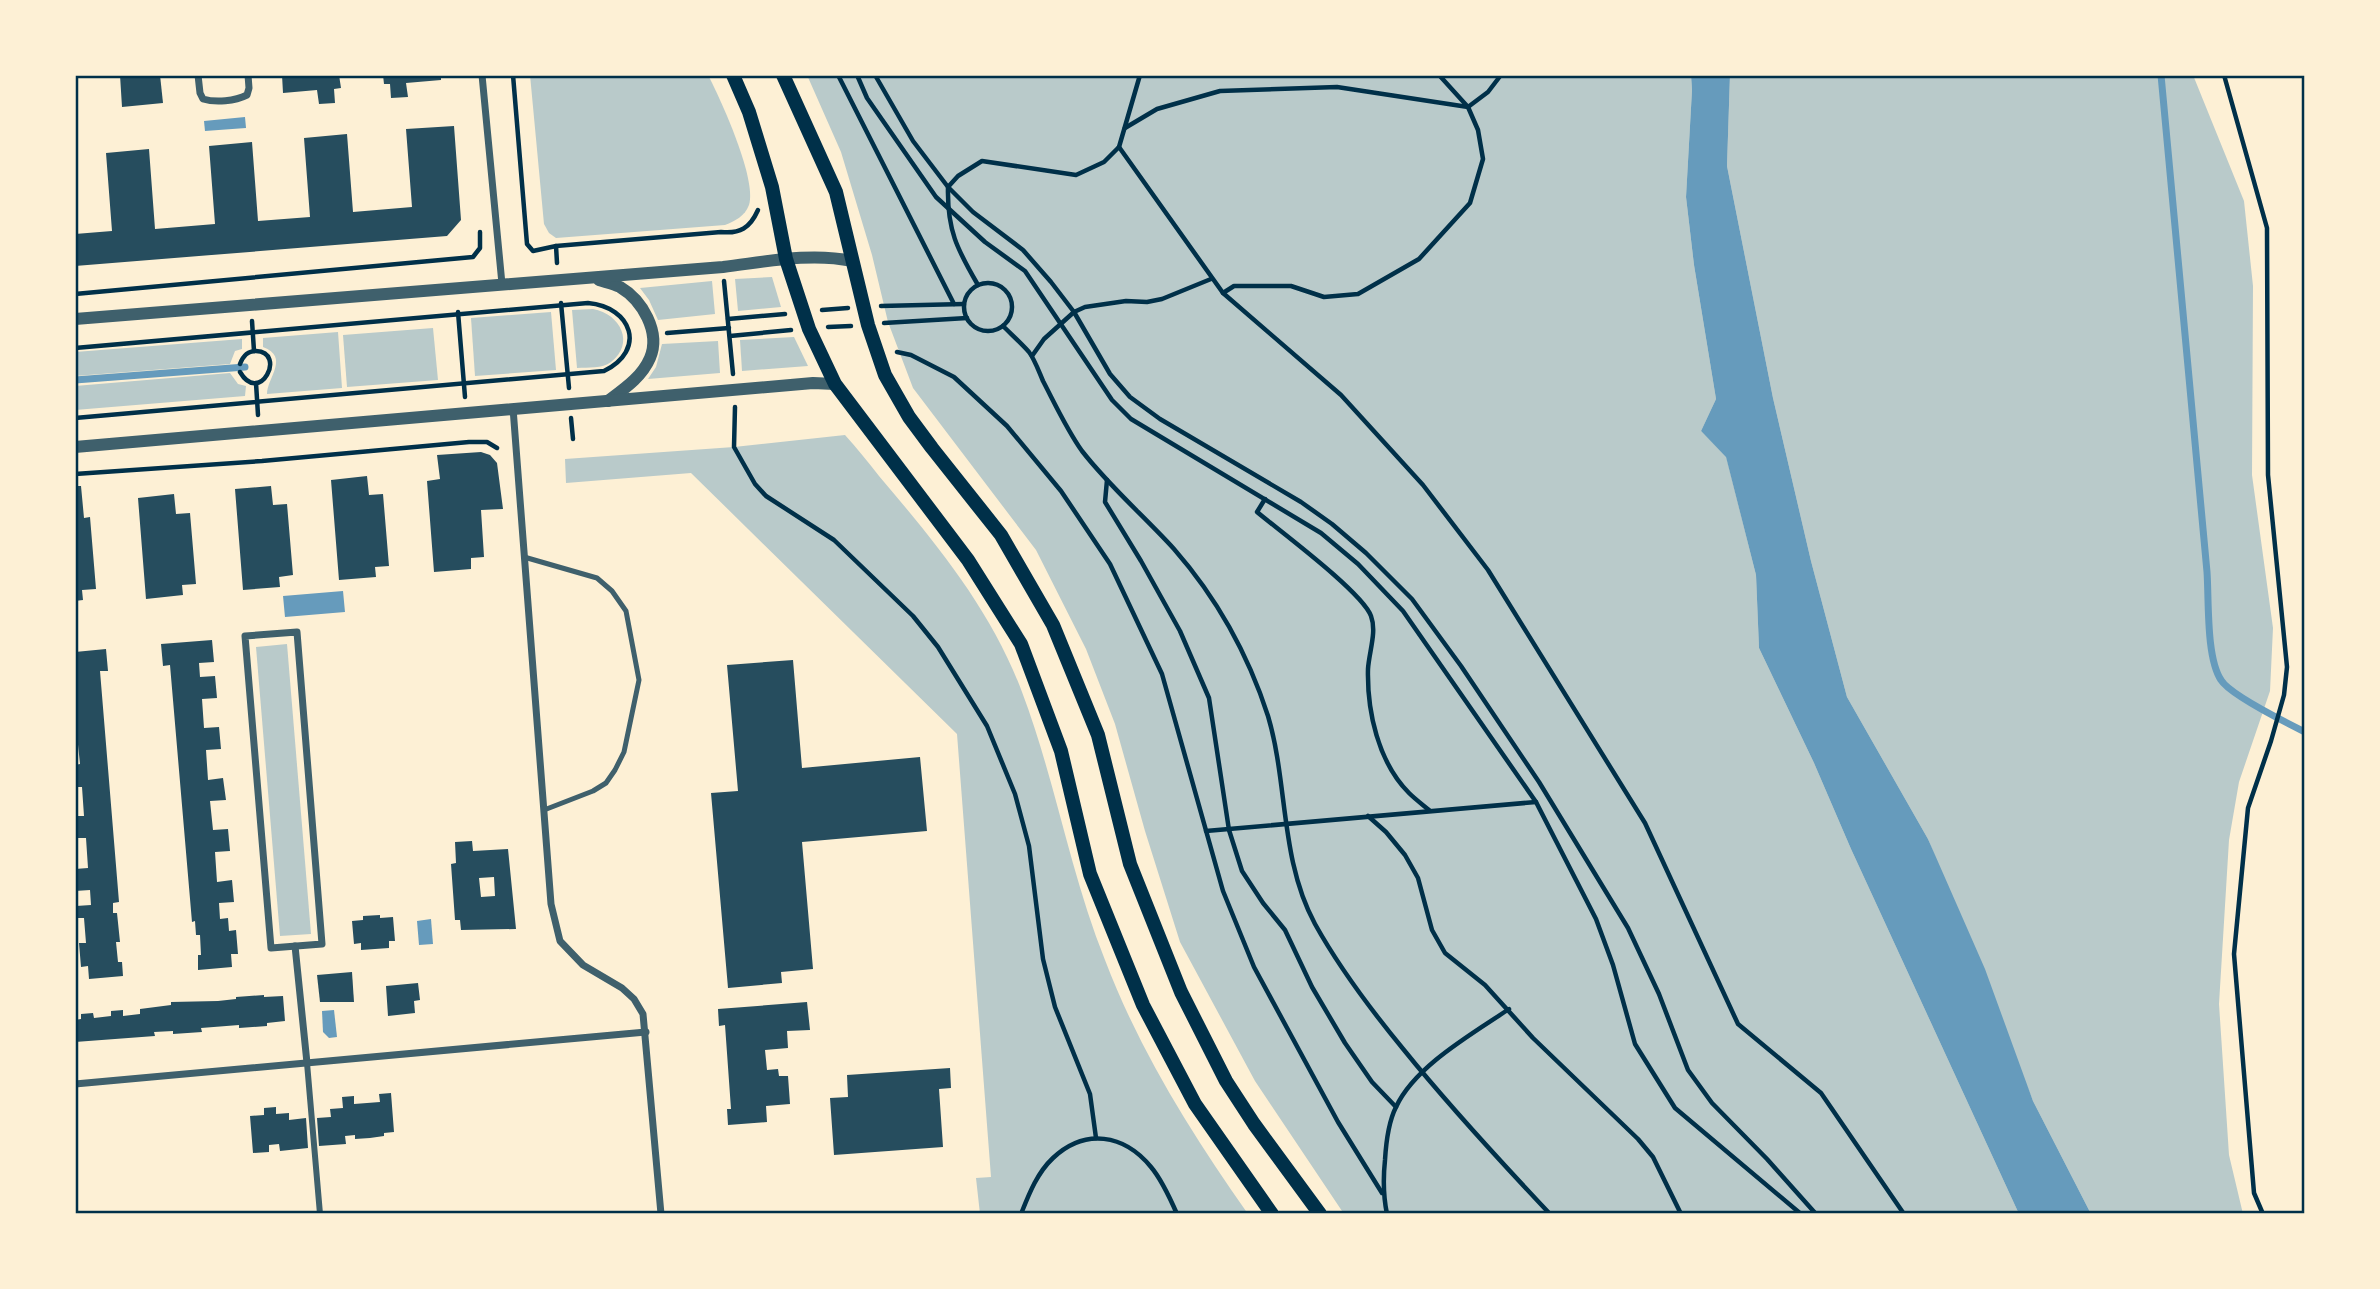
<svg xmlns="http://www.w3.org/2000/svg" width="2380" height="1289" viewBox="0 0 2380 1289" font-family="'Work Sans',sans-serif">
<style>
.green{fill:#b9caca}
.water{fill:#669bbc}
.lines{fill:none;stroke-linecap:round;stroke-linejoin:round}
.stream{stroke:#669bbc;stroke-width:7}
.building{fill:#264d5e;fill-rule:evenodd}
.path{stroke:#003049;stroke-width:4.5}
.service{stroke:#3f606c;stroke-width:5}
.pedestrian{stroke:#3f606c;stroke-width:6}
.minor{stroke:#3f606c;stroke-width:7}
.tertiary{stroke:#3f606c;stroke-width:12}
.secondary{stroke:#003049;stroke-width:14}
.neatline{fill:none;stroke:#003049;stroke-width:2.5}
</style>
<rect width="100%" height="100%" fill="#fdf0d5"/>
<!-- green -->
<g class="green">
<path d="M530 75H708C721 100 757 179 749 205 745 216 735 221 725 225L556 238 549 233 544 224Z"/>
<polygon points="807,75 1691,75 1692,90 1686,197 1694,265 1716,399 1701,431 1726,456 1756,575 1759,648 1814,763 1851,849 2019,1214 1344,1214 1255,1081 1180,942 1145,831 1115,724 1086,649 1036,550 913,388 888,322 872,255 841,152"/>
<polygon points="1730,75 2193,75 2244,201 2253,286 2252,475 2273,628 2270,691 2239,782 2229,840 2219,1004 2229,1155 2243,1214 2091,1214 2033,1101 1928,839 1847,697 1811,561 1773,398 1727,166"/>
<polygon points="772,277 781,307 738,311 735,279"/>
<polygon points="712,281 715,314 658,320 649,300 640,288"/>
<path d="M593 309C621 314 635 344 611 362 602 369 588 367 577 368L572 310Z"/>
<polygon points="551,312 556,370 475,376 471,318"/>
<polygon points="433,328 438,380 347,387 343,335"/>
<path d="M338 332 342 388 267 394C267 378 290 357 263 347V338Z"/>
<polygon points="794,337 808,366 742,371 740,340"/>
<polygon points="242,339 242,349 235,351 230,364 75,376 75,352"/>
<polygon points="718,341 720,373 648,379 656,367 662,344"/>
<polygon points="230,373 238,384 246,386 245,396 75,410 75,386"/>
<path d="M845 435C857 448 868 462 879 476 935 542 991 609 1022 692 1055 779 1070 873 1105 960 1140 1052 1192 1134 1248 1214H980L976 1178 991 1177 957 734 691 473 566 483 565 459 734 447Z"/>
<polygon points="287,644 311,934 280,936 256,647"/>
</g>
<!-- water -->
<g class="water">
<polygon points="1691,75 1730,75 1727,166 1773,398 1811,561 1847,697 1928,839 1985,969 2033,1101 2091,1214 2019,1214 1851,849 1814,763 1759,648 1756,575 1726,457 1701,431 1716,399 1694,265 1686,197 1692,90"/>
<polygon points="245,117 246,128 205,131 204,121"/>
<polygon points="343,591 345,612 285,617 283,596"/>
<polygon points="431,919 433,944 419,945 417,921"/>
<polygon points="334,1010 337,1037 329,1038 323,1032 322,1011"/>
</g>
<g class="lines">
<!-- stream -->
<g class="stream">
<path d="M2161 75 2207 572C2209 600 2206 657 2221 680 2230 695 2287 723 2305 732"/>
<polyline points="75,380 245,367"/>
</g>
</g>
<!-- building -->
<g class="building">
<polygon points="120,75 160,75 163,103 122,107"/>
<polygon points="282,75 339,75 341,88 334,89 335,103 319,104 317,90 283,93"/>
<polygon points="383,75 441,75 441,80 406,83 408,97 391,98 390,84 384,84"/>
<polygon points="454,126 461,220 447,236 75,266 75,234 112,231 106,153 149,149 155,229 215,224 209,146 252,142 258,221 310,217 304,138 347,134 353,212 412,207 406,129"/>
<polygon points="481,452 490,455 497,463 503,509 481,510 484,557 471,558 471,569 434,572 427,481 440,479 437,455"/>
<polygon points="367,476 369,495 383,494 389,566 375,567 376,577 339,580 331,480"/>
<polygon points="75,486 81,486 84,518 90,517 96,589 82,590 83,600 75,601"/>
<polygon points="271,486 273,505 287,504 293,575 279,577 280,587 243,590 235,489"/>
<polygon points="174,494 176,514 190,513 196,584 182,585 183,595 146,599 138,498"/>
<polygon points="212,640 214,662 199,663 200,677 215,676 217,698 202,699 204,728 219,727 221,749 206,750 208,780 223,778 226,800 210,801 213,830 228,829 230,851 215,852 217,882 232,880 234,902 219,903 220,919 228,918 229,931 236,930 238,954 231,954 232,967 198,970 198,955 201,955 200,935 196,935 195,921 192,922 170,665 163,666 161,644"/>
<polygon points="106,649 108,671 100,671 119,902 113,903 113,913 117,913 120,942 116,942 118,962 122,962 123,976 89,979 88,966 81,967 79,943 86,943 84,918 77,918 76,906 91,905 90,890 75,891 75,869 88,868 86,838 75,838 75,816 84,816 82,787 75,787 75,765 80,764 77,735 75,735 75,652"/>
<polygon points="793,660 802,768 920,757 927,831 802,842 813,969 781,972 782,983 728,988 711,793 738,791 727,665"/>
<path d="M472 841 473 851 508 849 516 929 461 930 460 920H455L451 864 456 863 455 842ZM494 877 495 896 481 897 479 878Z"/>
<polygon points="380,915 380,918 393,917 395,941 389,941 389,948 361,950 361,943 354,944 352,921 363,920 363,916"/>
<polygon points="352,972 354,1002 320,1002 317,975"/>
<polygon points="418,983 420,1000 414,1001 415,1013 388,1016 386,986"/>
<polygon points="264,995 264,997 283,996 285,1021 267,1023 267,1026 239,1028 239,1025 201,1028 202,1032 173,1034 173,1031 154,1032 155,1036 75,1042 75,1020 81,1019 81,1014 93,1013 94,1018 111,1016 111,1011 123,1010 123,1016 140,1014 140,1009 171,1005 171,1002 218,1001 236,999 236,997"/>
<polygon points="807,1002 810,1030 787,1031 788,1048 765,1050 767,1070 778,1069 779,1076 788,1076 790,1104 766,1106 767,1122 728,1125 727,1109 731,1109 725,1025 719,1026 718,1009"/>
<polygon points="950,1068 951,1088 939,1089 943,1147 834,1155 830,1098 848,1097 847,1075"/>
<polygon points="391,1093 394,1132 384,1133 384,1136 370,1138 355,1139 355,1135 345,1136 346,1144 319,1146 317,1118 331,1117 330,1109 343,1108 342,1097 354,1096 354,1104 380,1102 379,1094"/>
<polygon points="276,1107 276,1114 289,1113 289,1120 306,1118 308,1148 280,1151 279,1144 269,1145 269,1152 253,1153 250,1116 264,1115 264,1108"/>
</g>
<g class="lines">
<!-- path -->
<g class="path">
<path d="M513 75 527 244 533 251 556 246 721 232C740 234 750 228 758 210"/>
<polyline points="838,75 954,304"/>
<polyline points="857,75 867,98 936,197 985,242 1025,271 1112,400 1131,419 1321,533 1358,564 1403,611 1536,802 1596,919 1613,965 1635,1044 1675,1108 1801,1214"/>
<polyline points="875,75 913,141 948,187 973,212 1023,250 1051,282 1074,312 1110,374 1130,397 1160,419 1301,502 1332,524 1366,553 1412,599 1461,666 1539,782 1628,928 1659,994 1688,1070 1712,1103 1767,1159 1816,1214"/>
<polyline points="2224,75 2267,228 2268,475 2287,667 2284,695 2271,741 2248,808 2234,954 2254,1193 2263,1214"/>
<polyline points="1125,128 1157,109 1220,91 1337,87 1468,107 1488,92 1501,75"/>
<polyline points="1119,147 1223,293 1341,395 1423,485 1488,570 1645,823 1738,1024 1821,1093 1904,1214"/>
<polyline points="556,246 557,263"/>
<polyline points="724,281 733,374"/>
<circle cx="988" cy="307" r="24"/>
<path d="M978 285C957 249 947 230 948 187L958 176 982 161 1076 175 1104 162 1119 147 1140 75"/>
<polyline points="1223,293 1234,286 1291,286 1324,297 1358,294 1419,259 1470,203 1483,159 1478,130 1468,107 1439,75"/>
<polyline points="75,294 473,257 480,248 480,232"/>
<polyline points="561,303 569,388"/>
<polyline points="881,306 964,304"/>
<polyline points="822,310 848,308"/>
<polyline points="458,312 465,397"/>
<polyline points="728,319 785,314"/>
<polyline points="252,321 254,351"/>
<polyline points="884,323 967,318"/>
<path d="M1003 326C1011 334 1021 343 1029 352 1035 360 1039 372 1043 381 1055 404 1067 430 1082 451 1110 487 1144 516 1174 549 1216 597 1248 654 1268 716 1288 783 1280 860 1315 924 1340 969 1371 1010 1404 1050 1450 1107 1500 1161 1550 1214"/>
<polyline points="828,327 851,326"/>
<polyline points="667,333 729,328"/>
<polyline points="730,336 791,330"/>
<path d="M75 348 588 303C632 307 647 350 604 371L75 418"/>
<polyline points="897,352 911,355 954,377 1007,426 1061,491 1110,564 1162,674 1223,891 1254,967 1338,1122 1382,1193"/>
<polyline points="1032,356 1044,339 1074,312 1085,307 1126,301 1147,302 1162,299 1211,279"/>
<path d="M240 372C260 406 287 352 256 351 247 351 243 356 240 364"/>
<polyline points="256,383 258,415"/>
<polyline points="735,407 734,447 755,484 766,496 834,540 913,616 938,647 987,726 1015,794 1029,846 1043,959 1055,1007 1090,1094 1096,1138"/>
<polyline points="571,418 573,439"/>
<polyline points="75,474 262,461 469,442 487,442 497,448"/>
<polyline points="1107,480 1105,502 1141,561 1180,631 1209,698 1229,830 1242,871 1263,903 1285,930 1312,987 1345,1043 1372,1082 1396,1107"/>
<path d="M1265 499 1257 512C1281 532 1362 592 1371 616 1377 632 1369 652 1368 669 1367 711 1378 762 1409 793 1415 799 1423 805 1429 810"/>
<polyline points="1368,816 1386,832 1405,855 1418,878 1432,930 1445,953 1485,985 1533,1038 1638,1139 1653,1157 1681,1214"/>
<polyline points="1206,831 1536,802"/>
<path d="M1021 1214C1029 1194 1037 1173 1053 1158 1085 1128 1124 1134 1151 1167 1162 1180 1170 1198 1177 1214"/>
<path d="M1387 1214C1383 1195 1383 1179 1385 1160 1386 1143 1388 1123 1396 1107 1415 1066 1472 1034 1509 1009"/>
</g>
<!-- service -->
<polyline class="service" points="524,557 597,578 612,591 626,611 639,680 624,752 615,770 606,783 593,791 544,810"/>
<!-- pedestrian -->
<polyline class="pedestrian" points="307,1063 320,1214"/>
<!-- minor -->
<g class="minor">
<path d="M198 75 200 93 203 99C216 103 235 101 247 95L249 88 248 75"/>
<polyline points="482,75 502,284"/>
<polyline points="513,408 551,904 560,941 583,965 622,988 634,999 643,1014 661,1214"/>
<polygon points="297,632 322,944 271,948 245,636"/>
<polyline points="295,946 307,1063"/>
<polyline points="75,1084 646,1032"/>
</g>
<!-- tertiary -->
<g class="tertiary">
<path d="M599 280C605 282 614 284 620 287 642 300 661 332 650 358 642 377 624 389 608 401"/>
<path d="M75 319 723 267C765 262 810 252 852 261"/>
<polyline points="75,447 813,383 835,384"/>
</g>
<!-- secondary -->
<g class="secondary">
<polyline points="733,75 749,112 772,187 786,259 809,329 835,384 968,560 1021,644 1061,751 1090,874 1143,1005 1195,1104 1272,1214"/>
<polyline points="783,75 836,192 868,325 885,375 909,417 932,448 1001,535 1053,625 1098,735 1130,864 1181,992 1226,1081 1254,1124 1320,1214"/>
</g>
</g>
<!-- border -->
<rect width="2380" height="1289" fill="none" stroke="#fdf0d5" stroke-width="154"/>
<rect x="77" y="77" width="2226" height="1135" class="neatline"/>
</svg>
